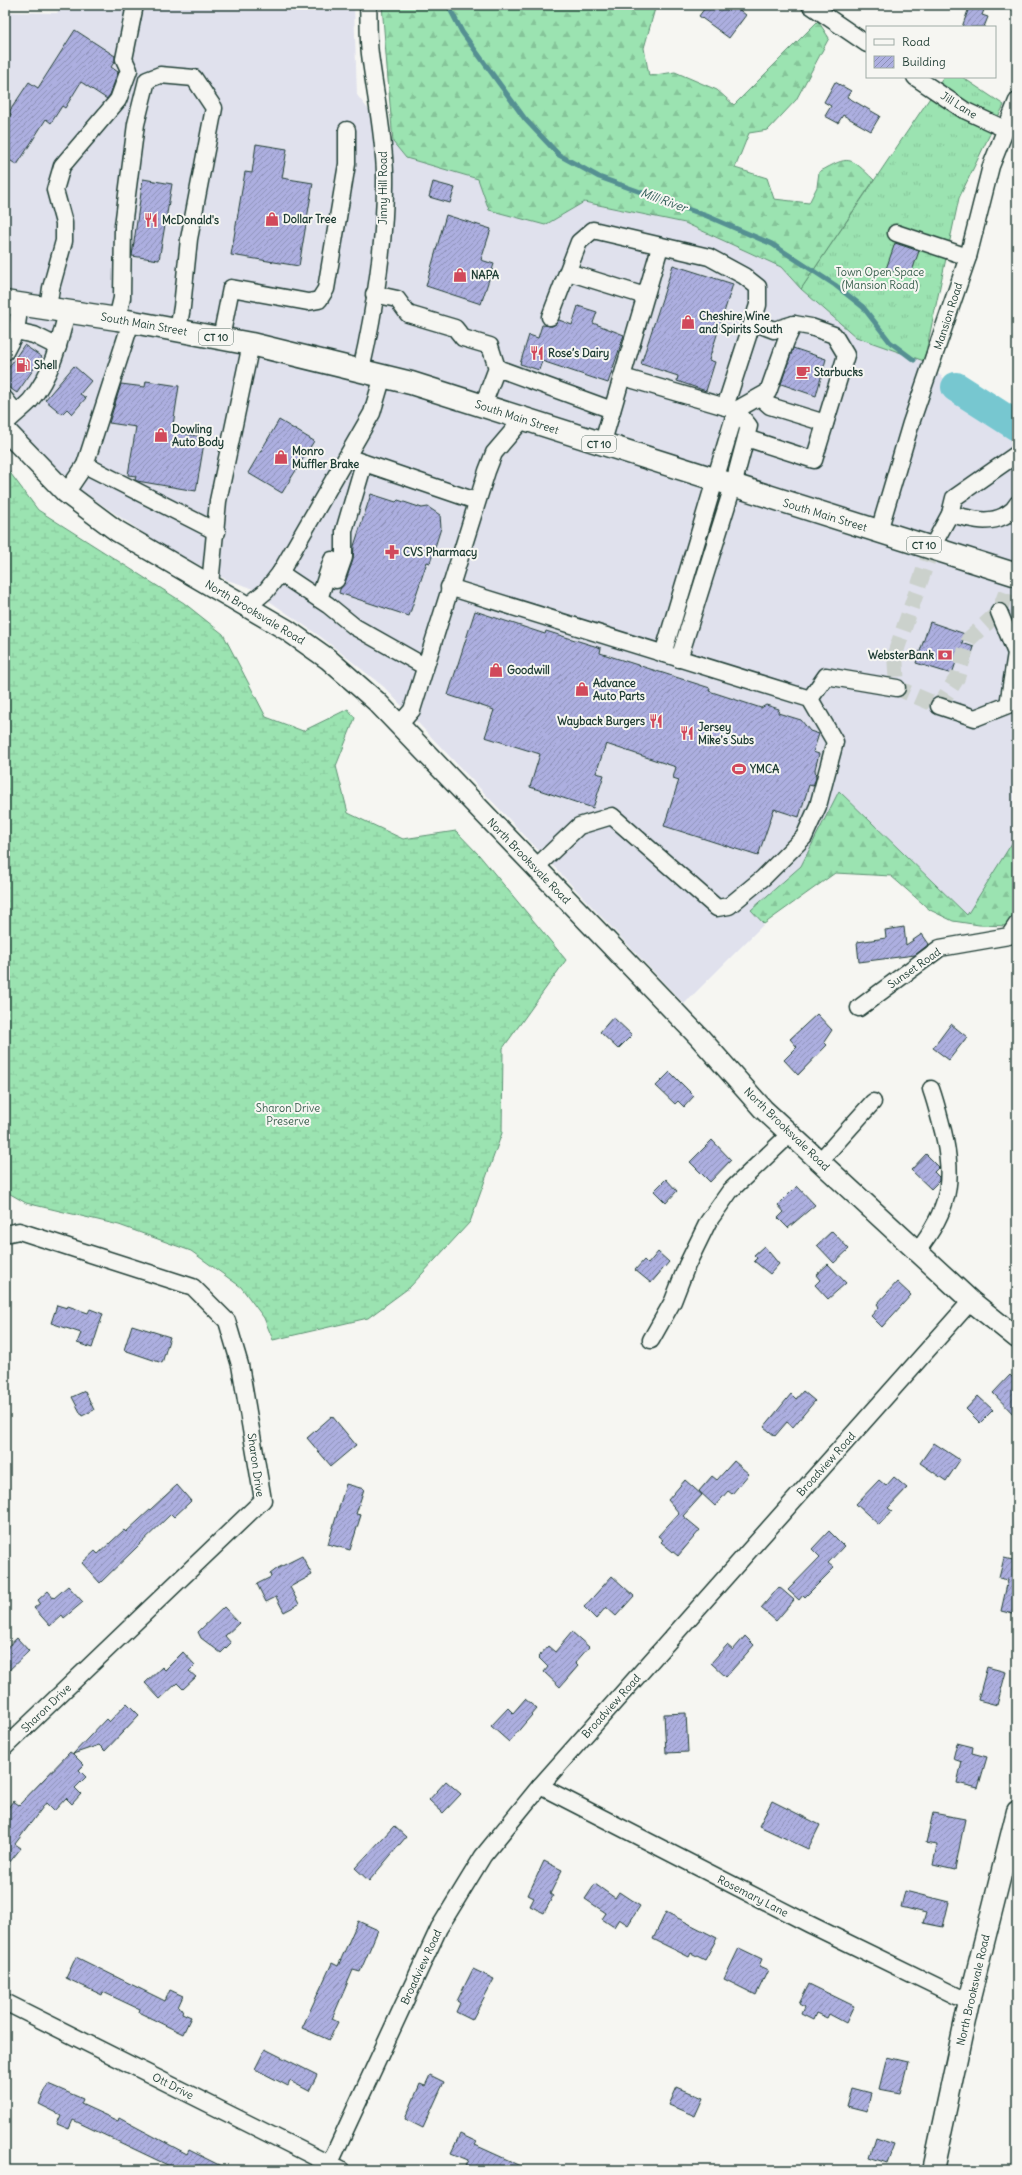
<svg xmlns="http://www.w3.org/2000/svg" width="1022" height="2175" viewBox="0 0 1022 2175" font-family="Delius,sans-serif">
<style>
.built{fill:#e0e1ed}
.grass{fill:url(#grass-tufts);stroke:#5d9072}
.forest{fill:url(#forest-firs);stroke:#5d9072}
.wetland{fill:url(#wetland-marsh);stroke:#5d9072}
.lines{fill:none;stroke-linecap:round;stroke-linejoin:round}
.stream{stroke:#549092;stroke-width:5}
.river{stroke:#77c7d0;stroke-width:30}
.building{fill:url(#building-hatch);stroke:#1f3d34}
.minor-tunnel{stroke:#cbd1cc;stroke-width:16;stroke-dasharray:16 8;stroke-linecap:butt}
.minor-casing{stroke:#1f3d34;stroke-width:19}
.major-casing{stroke:#1f3d34;stroke-width:23}
.highway-casing{stroke:#1f3d34;stroke-width:25}
.minor{stroke:#f6f6f2;stroke-width:16}
.major{stroke:#f6f6f2;stroke-width:20}
.highway{stroke:#f6f6f2;stroke-width:22}
.labels{text-anchor:middle;dominant-baseline:central;stroke-width:4;stroke-linejoin:round;paint-order:stroke}
.shield{fill:#f6f6f2;stroke:#60746d;stroke-width:1}
.shield-label{font-size:10px;font-weight:bold;fill:#1f3d34}
.street-label{font-size:11px;fill:#1f3d34;stroke:#f6f6f2}
.poi-label{font-size:11px;font-weight:bold;fill:#1f3d34;stroke:#f6f6f2;text-anchor:start}
.park-label{font-size:11px;fill:#385e4d;stroke:#f6f6f2}
.water-label{font-size:12px;font-style:italic;fill:#35605b;stroke:#f6f6f2}
</style>
<defs>
<pattern id="grass-tufts" width="24" height="20" patternUnits="userSpaceOnUse"><rect width="24" height="20" fill="#9be3b1"/><path d="M3 7l-1-3M5 7V3M7 7l1-3M15 17l-1-3M17 17v-4M19 17l1-3" fill="none" stroke="#85c499"/></pattern>
<pattern id="forest-firs" width="22" height="20" patternUnits="userSpaceOnUse"><rect width="22" height="20" fill="#9be3b1"/><path d="M5 1l3.5 6h-7zM16 11l3.5 6h-7z" fill="#85c499"/></pattern>
<pattern id="wetland-marsh" width="20" height="14" patternUnits="userSpaceOnUse"><rect width="20" height="14" fill="#9be3b1"/><path d="M1 5h8M5 5V1M11 12h8M15 12V8" fill="none" stroke="#85c499"/></pattern>
<pattern id="building-hatch" width="6" height="6" patternUnits="userSpaceOnUse"><rect width="6" height="6" fill="#adafe0"/><path d="M-1 1l2-2M0 6l6-6M5 7l2-2" fill="none" stroke="#8c90b6"/></pattern>
</defs>
<rect width="100%" height="100%" fill="#f6f6f2"/>
<filter id="ink" filterUnits="userSpaceOnUse"><feTurbulence type="fractalNoise" baseFrequency=".025" numOctaves="2"/><feDisplacementMap in="SourceGraphic" scale="8" xChannelSelector="R" yChannelSelector="G"/><feConvolveMatrix kernelMatrix="1 2 1 2 8 2 1 2 1" color-interpolation-filters="sRGB"/></filter>
<g filter="url(#ink)">
<!-- built -->
<polygon class="built" points="62,5 354,5 357,95 406,158 478,179 489,210 545,225 584,202 684,223 781,267 801,289 856,337 924,361 1006,433 1017,437 1017,835 967,915 839,791 801,866 751,910 764,924 684,1004 384,687 321,637 249,587 227,580 158,543 85,493 29,444 5,415 5,12 57,13"/>
<!-- grass -->
<polygon class="grass" points="944,77 962,77 1004,105 959,198 924,361 856,337 801,289"/>
<!-- forest -->
<g class="forest">
<path d="M382 5H656L644 48 649 76 675 72 717 90 734 105 818 21 829 38 796 100 768 130 749 133 735 168 767 178 774 199 809 203 817 187 819 172C850 155 849 156 874 180L801 289 781 267 685 223 584 202 545 225 489 210 478 179 406 158 393 142Z"/>
<polygon points="839,791 967,915 1017,835 1017,912 1008,926 979,925 953,921 930,910 891,876 835,873 764,924 751,910 801,866"/>
</g>
<!-- wetland -->
<polygon class="wetland" points="5,466 38,510 184,603 223,634 266,717 303,731 348,709 355,718 336,766 348,813 403,839 456,831 479,855 566,960 503,1048 502,1133 470,1222 410,1287 368,1318 273,1340 264,1318 241,1287 191,1251 119,1225 26,1203 5,1191"/>
<g class="lines">
<!-- stream -->
<polyline class="stream" points="448,5 462,32 525,119 559,155 599,177 707,216 772,244 835,285 863,307 890,342 914,360"/>
<!-- river -->
<polyline class="river" points="956,387 1017,426"/>
</g>
<!-- building -->
<g class="building">
<polygon points="707,5 733,5 746,15 729,38 699,16"/>
<polygon points="970,5 986,5 982,15 988,17 984,27 962,27"/>
<polygon points="75,30 115,56 115,61 111,67 118,72 110,95 107,99 81,82 65,108 62,106 51,123 46,119 17,165 5,157 5,124 11,114 9,112 29,82 38,88"/>
<polygon points="835,82 851,91 847,97 880,116 871,131 843,115 838,123 825,116 831,106 824,102"/>
<polygon points="256,144 287,149 282,178 313,183 299,266 231,255 245,172 252,173"/>
<polygon points="143,179 172,184 159,260 132,256"/>
<polygon points="433,182 455,188 450,203 429,197"/>
<polygon points="446,215 491,229 481,260 494,264 481,304 426,286"/>
<polygon points="895,243 919,251 910,277 886,269"/>
<polygon points="673,265 733,284 709,360 715,362 706,391 677,381 678,376 641,364"/>
<polygon points="578,306 597,312 593,323 624,335 608,383 542,361 539,370 520,364 529,335 538,338 542,325 552,326 559,320 572,325"/>
<polygon points="24,345 42,357 17,393 5,385 5,373"/>
<polygon points="793,348 826,359 816,396 781,384"/>
<polygon points="74,366 91,381 80,394 86,398 72,414 67,409 62,414 45,400"/>
<polygon points="146,381 179,386 172,432 205,437 196,491 137,481 135,480 136,476 128,475 136,427 109,423 121,384 145,387"/>
<polygon points="279,420 314,441 282,493 248,473"/>
<polygon points="371,494 396,502 398,500 422,508 428,507 440,515 441,528 430,563 427,562 409,616 339,593 340,589 345,583 353,560 354,546"/>
<polygon points="475,611 545,634 546,631 601,648 600,653 710,688 709,691 761,708 766,705 779,709 778,713 801,720 810,731 819,734 813,752 819,754 815,769 816,778 813,786 809,785 799,817 774,809 758,856 664,826 679,780 673,778 676,767 606,744 596,773 604,775 593,808 530,787 540,754 485,737 494,710 448,695"/>
<polygon points="930,622 965,634 962,643 974,647 968,666 956,662 952,674 916,663"/>
<polygon points="904,927 906,945 922,934 929,944 915,955 859,962 857,942 886,938 885,930"/>
<polygon points="817,1014 832,1030 824,1042 827,1045 798,1075 784,1060 797,1047 790,1039"/>
<polygon points="613,1017 632,1035 618,1049 600,1032"/>
<polygon points="951,1024 967,1037 949,1060 933,1048"/>
<polygon points="670,1072 694,1096 684,1107 678,1101 675,1104 656,1086"/>
<polygon points="712,1140 731,1160 710,1182 690,1162"/>
<polygon points="926,1154 939,1167 934,1172 939,1177 939,1181 931,1189 911,1170"/>
<polygon points="666,1179 677,1191 666,1203 654,1191"/>
<polygon points="797,1186 815,1205 788,1228 778,1218 784,1212 778,1205"/>
<polygon points="832,1231 849,1249 834,1263 817,1245"/>
<polygon points="764,1246 779,1264 770,1274 754,1261 757,1258 754,1255"/>
<polygon points="658,1252 669,1262 651,1283 635,1270 644,1260 648,1264"/>
<polygon points="828,1264 846,1283 828,1299 815,1285 820,1280 816,1275"/>
<polygon points="897,1282 911,1295 882,1327 871,1316 879,1307 877,1304"/>
<polygon points="57,1305 67,1308 68,1306 88,1313 90,1309 103,1314 92,1348 77,1343 81,1333 51,1323"/>
<polygon points="132,1325 170,1337 162,1363 124,1350"/>
<polygon points="1010,1375 1017,1382 1017,1418 993,1393"/>
<polygon points="85,1391 94,1410 82,1416 72,1397"/>
<polygon points="803,1391 815,1401 793,1427 787,1422 775,1436 764,1427 791,1394 796,1399"/>
<polygon points="978,1396 993,1410 980,1423 966,1409"/>
<polygon points="332,1416 356,1445 331,1466 307,1438"/>
<polygon points="934,1443 960,1460 946,1481 920,1463"/>
<polygon points="734,1461 749,1474 732,1494 728,1491 715,1506 699,1491 712,1476 717,1480"/>
<polygon points="894,1477 907,1488 888,1508 892,1511 879,1525 856,1504 879,1480 886,1486"/>
<polygon points="685,1480 702,1495 683,1516 700,1530 678,1556 661,1542 663,1540 658,1536 679,1513 668,1500"/>
<polygon points="346,1484 364,1489 356,1514 361,1515 350,1550 328,1544"/>
<polygon points="177,1485 191,1501 174,1517 171,1514 100,1583 82,1563 95,1551 98,1554 124,1530 126,1532"/>
<polygon points="829,1531 844,1546 828,1563 834,1568 805,1597 803,1595 799,1600 788,1590 820,1557 812,1549"/>
<polygon points="302,1556 312,1575 290,1587 299,1604 284,1612 276,1597 266,1602 257,1584 271,1577 270,1574 278,1568"/>
<polygon points="1004,1558 1017,1561 1017,1615 1001,1611 1008,1580 999,1578"/>
<polygon points="612,1576 634,1596 616,1616 606,1607 596,1619 584,1607"/>
<polygon points="68,1586 83,1602 64,1618 62,1615 50,1626 34,1608 40,1603 38,1600 48,1591 54,1598"/>
<polygon points="779,1587 794,1600 776,1621 761,1608"/>
<polygon points="224,1607 239,1623 225,1636 231,1643 221,1653 201,1638 198,1632"/>
<polygon points="572,1632 589,1647 575,1663 578,1666 560,1687 544,1672 548,1667 538,1657 548,1646 555,1652"/>
<polygon points="745,1636 754,1645 726,1677 711,1663 727,1645 733,1650"/>
<polygon points="17,1638 29,1651 5,1674 5,1649"/>
<polygon points="183,1652 195,1665 189,1671 196,1677 183,1689 177,1683 160,1699 145,1683 162,1667 165,1670"/>
<polygon points="987,1667 1006,1672 997,1705 978,1700"/>
<polygon points="525,1699 537,1709 509,1742 491,1726 508,1708 513,1713"/>
<polygon points="127,1703 139,1715 105,1751 99,1745 73,1754 84,1765 79,1770 86,1777 75,1788 81,1794 72,1804 66,1798 54,1811 46,1803 15,1844 21,1848 5,1868 5,1812 13,1801 19,1805 70,1752 73,1754 106,1719 109,1722"/>
<polygon points="686,1713 688,1752 666,1753 664,1714"/>
<polygon points="957,1743 973,1747 972,1753 987,1757 978,1788 957,1783 962,1762 953,1759"/>
<polygon points="446,1781 461,1794 443,1813 429,1800"/>
<polygon points="772,1801 820,1825 808,1849 759,1826"/>
<polygon points="933,1813 965,1819 955,1870 933,1865 937,1845 926,1843"/>
<polygon points="394,1826 406,1837 369,1881 355,1868"/>
<polygon points="544,1861 562,1870 550,1894 553,1896 544,1913 530,1906 534,1898 528,1895"/>
<polygon points="595,1884 615,1898 619,1892 640,1906 628,1925 619,1919 614,1927 602,1919 606,1913 585,1899"/>
<polygon points="905,1891 949,1902 943,1927 923,1923 926,1913 901,1907"/>
<polygon points="666,1912 717,1938 705,1960 691,1953 689,1957 653,1939"/>
<polygon points="358,1921 378,1930 360,1972 353,1970 332,2019 338,2022 329,2040 302,2028 332,1963 338,1966"/>
<polygon points="739,1948 762,1959 759,1966 768,1970 756,1995 724,1979"/>
<polygon points="76,1957 165,2001 170,1990 183,1996 178,2007 183,2009 182,2013 191,2017 183,2034 138,2012 139,2009 103,1992 102,1995 66,1978"/>
<polygon points="473,1969 494,1979 472,2020 456,2012 460,2003 457,2001"/>
<polygon points="809,1984 854,2006 846,2023 829,2014 827,2018 816,2013 813,2020 801,2014 804,2007 799,2004"/>
<polygon points="265,2049 317,2075 309,2091 290,2081 288,2086 255,2069"/>
<polygon points="887,2057 908,2062 900,2093 879,2089"/>
<polygon points="430,2075 444,2082 423,2128 405,2119 420,2084 425,2086"/>
<polygon points="48,2084 83,2099 81,2104 118,2121 119,2118 187,2154 189,2150 229,2170 178,2170 73,2120 69,2129 57,2124 61,2115 39,2104"/>
<polygon points="677,2087 703,2098 695,2116 669,2105"/>
<polygon points="852,2088 871,2093 867,2111 847,2106"/>
<polygon points="460,2134 477,2142 475,2145 530,2170 475,2170 465,2166 468,2160 451,2153"/>
<polygon points="875,2138 894,2144 887,2163 869,2157"/>
</g>
<g class="lines">
<!-- minor-tunnel -->
<polyline class="minor-tunnel" points="932,547 895,654 897,688 939,706 957,678 969,639 999,612 1013,574"/>
<defs>
<g id="minor">
<polyline points="810,5 867,44"/>
<polyline points="915,77 964,110 1005,129"/>
<polyline points="896,233 968,257"/>
<polyline points="568,272 645,296"/>
<polyline points="374,294 397,299 408,314 455,328 463,338 490,346 497,368"/>
<polyline points="48,308 51,288 64,241 64,223 55,190 62,166 118,100 129,70 124,59 135,5"/>
<polyline points="550,317 579,242 593,230 709,257 744,276 758,287 758,305 725,407"/>
<polyline points="117,319 122,298 123,226 136,124 147,80 160,75 194,78 214,108 189,239 182,307 178,330"/>
<polyline points="16,331 34,335 58,347"/>
<polyline points="221,338 231,288 308,302 319,300 326,289 347,164 347,130"/>
<polyline points="5,352 16,331 20,304"/>
<path d="M361 370C375 310 386 235 385 174 384 134 375 94 370 54 368 38 369 21 368 5"/>
<polyline points="623,377 736,410 749,426 733,486 679,659"/>
<polyline points="760,397 770,406 825,423"/>
<polyline points="5,399 16,413"/>
<polyline points="483,405 497,368 612,410"/>
<path d="M5 424C13 416 22 409 30 401 51 376 60 342 67 311"/>
<polyline points="746,438 814,460 846,355 834,335 811,327 794,324 774,330 753,322"/>
<polyline points="602,445 660,247"/>
<polyline points="347,457 476,501"/>
<polyline points="85,465 217,532"/>
<polyline points="66,493 85,465 131,322"/>
<path d="M950 514C968 518 986 525 1004 516 1010 512 1014 511 1017 504"/>
<polyline points="879,531 911,423 968,257 991,166 1017,101"/>
<polyline points="932,547 950,514 954,498 1017,454"/>
<polyline points="280,573 328,605 355,627 424,666"/>
<polyline points="336,580 344,557 344,531 364,463"/>
<polyline points="210,585 218,501 251,344"/>
<polyline points="449,587 810,699 835,742 818,806 804,837 763,878 729,906 717,908 612,816 579,826 535,868"/>
<polyline points="319,599 332,560"/>
<polyline points="248,606 266,591 280,573 372,413 383,376"/>
<polyline points="663,654 736,410 768,392 786,341 794,324"/>
<polyline points="810,699 826,676 897,688"/>
<polyline points="939,706 975,718 1008,705 1016,653 999,612"/>
<polyline points="399,725 412,710 487,471 494,453 523,419"/>
<polyline points="859,1008 940,948 1009,936 1017,924"/>
<polyline points="820,1161 873,1102"/>
<polyline points="5,1234 19,1231 193,1287 227,1321 240,1365 263,1500 5,1747"/>
<path d="M917 1251C949 1210 955 1181 943 1131 939 1116 936 1103 931 1089"/>
<polyline points="651,1340 673,1301 687,1265 708,1222 730,1191 790,1134"/>
<polyline points="540,1786 809,1924 969,2002"/>
<polyline points="5,2002 341,2170"/>
<polyline points="329,2165 439,1928 483,1856 540,1786 971,1301"/>
</g>
<g id="major">
<polyline points="5,430 66,493 117,531 287,630 328,659 376,701 700,1038 763,1109 971,1301 1017,1338"/>
<polyline points="933,2170 969,2002 1017,1811"/>
</g>
<polyline id="highway" points="5,302 117,319 251,344 411,383 1017,575"/>
</defs>
<!-- minor casing -->
<use href="#minor" class="minor-casing"/>
<!-- major casing -->
<use href="#major" class="major-casing"/>
<!-- highway casing -->
<use href="#highway" class="highway-casing"/>
<!-- minor -->
<use href="#minor" class="minor"/>
<!-- major -->
<use href="#major" class="major"/>
<!-- highway -->
<use href="#highway" class="highway"/>
</g>
</g>
<!-- icons -->
<defs>
<symbol id="shop-bare" viewBox="-9 -9 18 18"><path d="M-5-2.5h2.3a2.7 3.5 0 0 1 5.4 0H5L5.5 6h-11ZM-1.5-2.5h3a1.5 2.3 0 0 0-3 0Z" fill="#d1495b" stroke="#f6f6f2" stroke-width="2.5" paint-order="stroke"/></symbol>
<symbol id="restaurant-bare" viewBox="-9 -9 18 18"><path d="M-5-6h1v4h1v-4h1v4h1v-4h1v5L-1.5 .5V6h-2V.5L-5-1ZM5-6V6H3V1.5H1.5Q1.5-4 5-6Z" fill="#d1495b" stroke="#f6f6f2" stroke-width="2.5" paint-order="stroke"/></symbol>
<symbol id="fuel-bare" viewBox="-9 -9 18 18"><path d="M-5.5-6h7V0h2V4h1.3V-2.5L3-4.5l.8-.8L6-3V5H2.5V1h-1V6h-7ZM-4.2-4.7v3.2H.2V-4.7Z" fill="#d1495b" stroke="#f6f6f2" stroke-width="2.5" paint-order="stroke"/></symbol>
<symbol id="cafe-bare" viewBox="-9 -9 18 18"><path d="M-5.5-4.5H6V0H3Q3 3.5 0 3.5H-2.5Q-5.5 3.5-5.5 0ZM3-3.2v2h1.7v-2ZM-6 4.5H4V6H-6Z" fill="#d1495b" stroke="#f6f6f2" stroke-width="2.5" paint-order="stroke"/></symbol>
<symbol id="pharmacy-bare" viewBox="-9 -9 18 18"><path d="M-2-6h4v4h4v4h-4v4h-4v-4h-4v-4h4Z" fill="#d1495b" stroke="#f6f6f2" stroke-width="2.5" paint-order="stroke"/></symbol>
<symbol id="bank-bare" viewBox="-9 -9 18 18"><path d="M-6-4H6V4H-6ZM0-2.3a2.3 2.3 0 1 0 0 4.6a2.3 2.3 0 1 0 0-4.6Z" fill="#d1495b" stroke="#f6f6f2" stroke-width="2.5" paint-order="stroke"/></symbol>
<symbol id="stadium-bare" viewBox="-9 -9 18 18"><path d="M0-5a6.5 5 0 1 0 0 10a6.5 5 0 1 0 0-10ZM-3.5-1.8h7v3.6h-7Z" fill="#d1495b" stroke="#f6f6f2" stroke-width="2.5" paint-order="stroke"/></symbol>
</defs>
<g fill-rule="evenodd">
<use href="#shop-bare" x="262" y="209" width="20" height="20"/>
<use href="#restaurant-bare" x="141" y="210" width="20" height="20"/>
<use href="#shop-bare" x="450" y="265" width="20" height="20"/>
<use href="#shop-bare" x="678" y="312" width="20" height="20"/>
<use href="#restaurant-bare" x="527" y="343" width="20" height="20"/>
<use href="#fuel-bare" x="13" y="355" width="20" height="20"/>
<use href="#cafe-bare" x="793" y="362" width="20" height="20"/>
<use href="#shop-bare" x="151" y="425" width="20" height="20"/>
<use href="#shop-bare" x="271" y="447" width="20" height="20"/>
<use href="#pharmacy-bare" x="382" y="542" width="20" height="20"/>
<use href="#bank-bare" x="935" y="645" width="20" height="20"/>
<use href="#shop-bare" x="486" y="660" width="20" height="20"/>
<use href="#shop-bare" x="572" y="679" width="20" height="20"/>
<use href="#restaurant-bare" x="646" y="711" width="20" height="20"/>
<use href="#restaurant-bare" x="677" y="723" width="20" height="20"/>
<use href="#stadium-bare" x="729" y="759" width="20" height="20"/>
</g>
<g class="labels">
<!-- shield labels -->
<g class="shield">
<rect x="199" y="329" width="34" height="16" rx="3"/>
<rect x="582" y="436" width="34" height="16" rx="3"/>
<rect x="907" y="537" width="34" height="16" rx="3"/>
</g>
<g class="shield-label">
<text x="216" y="337">CT 10</text>
<text x="599" y="444">CT 10</text>
<text x="924" y="545">CT 10</text>
</g>
<!-- street labels -->
<g class="street-label">
<text transform="translate(959 105) rotate(32)">Jill Lane</text>
<text transform="translate(383 188) rotate(-90)">Jinny Hill Road</text>
<text transform="translate(948 316) rotate(-72)">Mansion Road</text>
<text transform="translate(144 324) rotate(10)">South Main Street</text>
<text transform="translate(517 417) rotate(18)">South Main Street</text>
<text transform="translate(825 515) rotate(17)">South Main Street</text>
<text transform="translate(255 612) rotate(31)">North Brooksvale Road</text>
<text transform="translate(529 861) rotate(46)">North Brooksvale Road</text>
<text transform="translate(914 968) rotate(-35)">Sunset Road</text>
<text transform="translate(787 1129) rotate(44)">North Brooksvale Road</text>
<text transform="translate(826 1464) rotate(-48)">Broadview Road</text>
<text transform="translate(256 1465) rotate(82)">Sharon Drive</text>
<text transform="translate(611 1706) rotate(-48)">Broadview Road</text>
<text transform="translate(46 1708) rotate(-44)">Sharon Drive</text>
<text transform="translate(753 1896) rotate(27)">Rosemary Lane</text>
<text transform="translate(421 1967) rotate(-65)">Broadview Road</text>
<text transform="translate(973 1990) rotate(-77)">North Brooksvale Road</text>
<text transform="translate(173 2086) rotate(27)">Ott Drive</text>
</g>
<!-- poi labels -->
<g class="poi-label">
<text x="283" y="219">Dollar Tree</text>
<text x="162" y="220">McDonald's</text>
<text x="471" y="275">NAPA</text>
<text x="699" y="316">Cheshire Wine<tspan x="699" dy="13">and Spirits South</tspan></text>
<text x="548" y="353">Rose’s Dairy</text>
<text x="34" y="365">Shell</text>
<text x="814" y="372">Starbucks</text>
<text x="172" y="429">Dowling<tspan x="172" dy="13">Auto Body</tspan></text>
<text x="292" y="451">Monro<tspan x="292" dy="13">Muffler Brake</tspan></text>
<text x="403" y="552">CVS Pharmacy</text>
<text x="934" y="655" text-anchor="end">WebsterBank</text>
<text x="507" y="670">Goodwill</text>
<text x="593" y="683">Advance<tspan x="593" dy="13">Auto Parts</tspan></text>
<text x="645" y="721" text-anchor="end">Wayback Burgers</text>
<text x="698" y="727">Jersey<tspan x="698" dy="13">Mike's Subs</tspan></text>
<text x="750" y="769">YMCA</text>
</g>
<!-- park labels -->
<g class="park-label">
<text x="880" y="272">Town Open Space<tspan x="880" dy="13">(Mansion Road)</tspan></text>
<text x="288" y="1108">Sharon Drive<tspan x="288" dy="13">Preserve</tspan></text>
</g>
<!-- water labels -->
<g class="water-label">
<text transform="translate(664 200) rotate(20)">Mill River</text>
</g>
</g>
<!-- margin -->
<rect width="1022" height="2175" fill="none" stroke="#f6f6f2" stroke-width="20"/>
<rect x="10" y="10" width="1002" height="2155" fill="none" stroke="#1f3d34" stroke-width="1.5" filter="url(#ink)"/>
<!-- legend -->
<rect x="866" y="26" width="130" height="52" fill="#f6f6f2" stroke="#a0aca6"/>
<rect x="874" y="39" width="20" height="6" fill="#f6f6f2" stroke="#a0aca6"/>
<text x="902" y="46" font-size="12" fill="#1f3d34">Road</text>
<rect x="874" y="56" width="20" height="12" fill="url(#building-hatch)" stroke="#a0aca6"/>
<text x="902" y="66" font-size="12" fill="#1f3d34">Building</text>
</svg>
